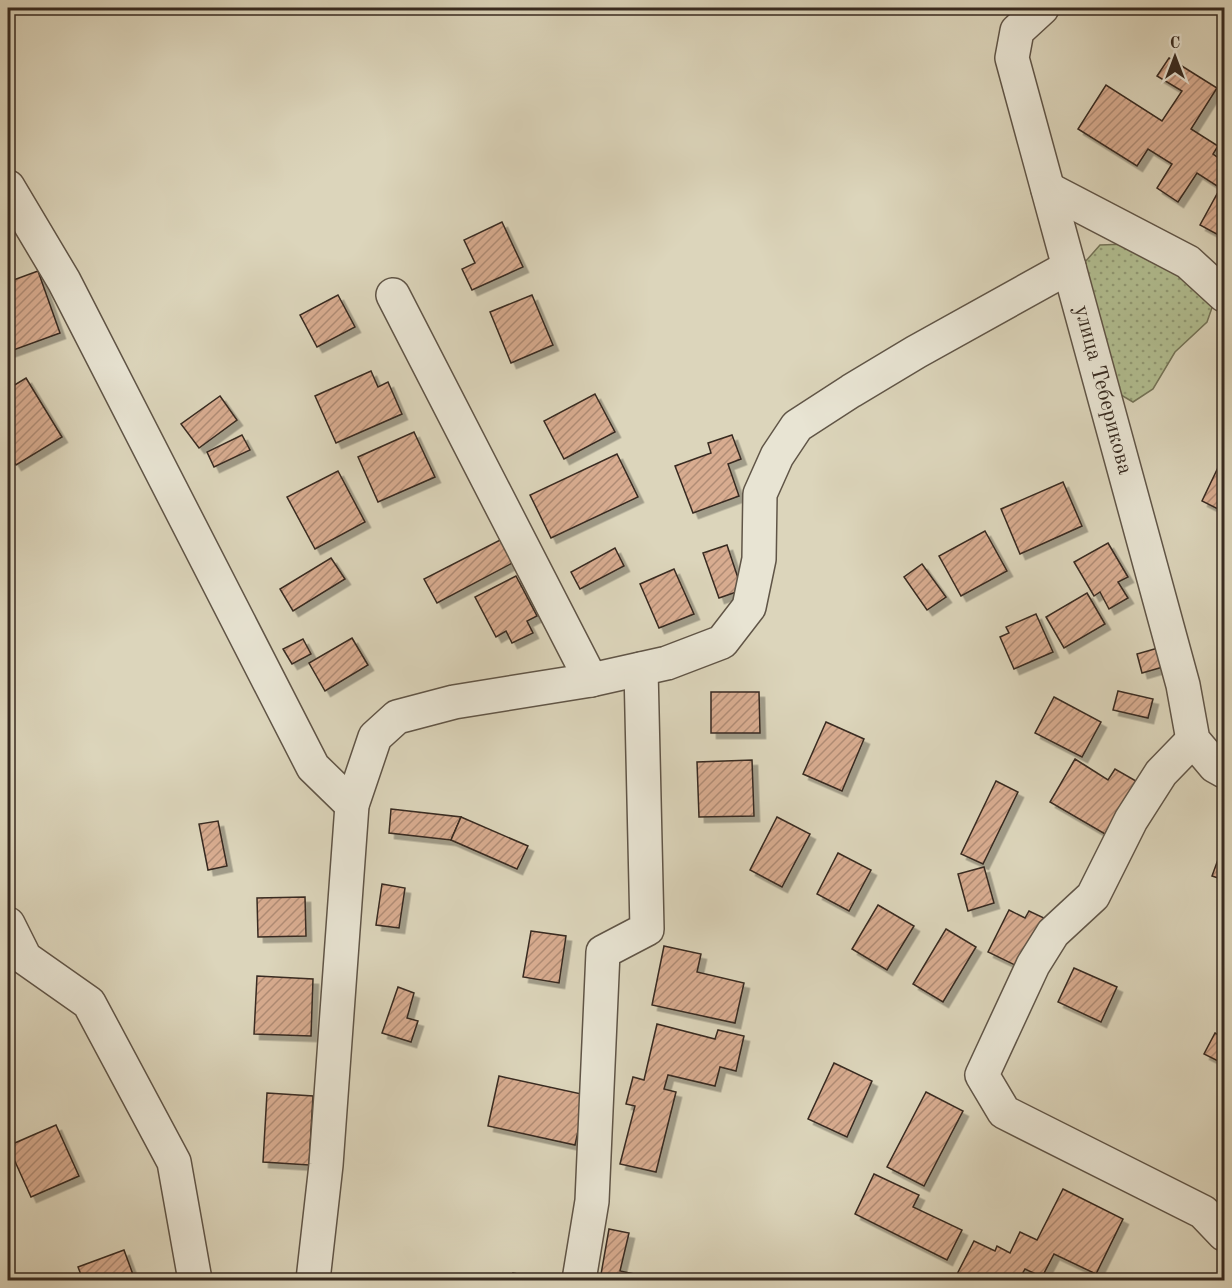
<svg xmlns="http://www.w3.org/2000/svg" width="1232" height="1288" viewBox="0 0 1232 1288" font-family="'Old Standard TT',serif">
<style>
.grass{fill:url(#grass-dots);stroke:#747458;stroke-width:1.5}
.building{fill:url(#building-hatch);stroke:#372a20;stroke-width:1.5;filter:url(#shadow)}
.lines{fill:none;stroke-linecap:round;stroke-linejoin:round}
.minor-casing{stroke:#605547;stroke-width:36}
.minor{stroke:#e8e4d3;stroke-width:33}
.labels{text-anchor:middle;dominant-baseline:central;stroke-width:4.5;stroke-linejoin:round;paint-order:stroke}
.street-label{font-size:22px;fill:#372a20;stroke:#e8e4d3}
</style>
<defs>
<pattern id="grass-dots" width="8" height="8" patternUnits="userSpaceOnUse" patternTransform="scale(1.5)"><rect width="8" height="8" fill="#b1bd90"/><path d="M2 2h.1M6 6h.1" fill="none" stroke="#919a75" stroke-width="1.8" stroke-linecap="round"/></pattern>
<pattern id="building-hatch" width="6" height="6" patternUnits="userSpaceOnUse" patternTransform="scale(1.5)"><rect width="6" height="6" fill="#d8ac90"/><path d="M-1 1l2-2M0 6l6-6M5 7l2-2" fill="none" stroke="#b08c75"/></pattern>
<filter id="shadow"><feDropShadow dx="5.5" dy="5.5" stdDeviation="0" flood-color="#0004"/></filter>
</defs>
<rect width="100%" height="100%" fill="#dcd5bb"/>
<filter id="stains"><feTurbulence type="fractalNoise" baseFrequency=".00333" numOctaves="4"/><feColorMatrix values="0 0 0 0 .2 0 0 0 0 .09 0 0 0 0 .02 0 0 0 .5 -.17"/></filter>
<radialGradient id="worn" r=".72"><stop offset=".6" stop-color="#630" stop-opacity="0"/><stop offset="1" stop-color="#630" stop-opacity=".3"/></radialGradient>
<!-- grass -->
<polygon class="grass" points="1128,244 1215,299 1207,322 1175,352 1153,389 1133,402 1121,395 1103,346 1085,262 1100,245"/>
<!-- building -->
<g class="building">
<polygon points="1169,58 1217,88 1191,129 1218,146 1213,154 1224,162 1224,174 1217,186 1197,173 1178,202 1157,188 1172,164 1148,149 1137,166 1078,129 1106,85 1162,121 1182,91 1157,76"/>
<polygon points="1217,194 1224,197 1224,232 1222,237 1200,225"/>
<polygon points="502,222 523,267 472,290 462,269 475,263 464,240"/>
<polygon points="38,271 60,333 8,352 8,282"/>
<polygon points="338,295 355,327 317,347 300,315"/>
<polygon points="532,295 553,345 511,363 490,312"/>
<polygon points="371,371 378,387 388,382 402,414 336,443 315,396"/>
<polygon points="26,378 62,437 16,465 8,452 8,389"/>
<polygon points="595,394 615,432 564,459 544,421"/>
<polygon points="220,396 237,420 199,448 181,424"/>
<polygon points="414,432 435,477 378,502 358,457"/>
<polygon points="242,435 250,450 214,467 207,452"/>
<polygon points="732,435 741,459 728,464 739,496 693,513 675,466 711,453 708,443"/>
<polygon points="617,454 638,497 551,538 530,495"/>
<polygon points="1224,455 1224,512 1202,501"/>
<polygon points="338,471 365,522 315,549 287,497"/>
<polygon points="1063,482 1082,526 1020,554 1001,509"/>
<polygon points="985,531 1007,571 961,596 939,556"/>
<polygon points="506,537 518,560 437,603 424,579"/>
<polygon points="1108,543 1128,577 1118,582 1128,598 1109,609 1100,592 1094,596 1074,562"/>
<polygon points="727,545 742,590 719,598 703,553"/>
<polygon points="615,548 624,566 580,589 571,572"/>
<polygon points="331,558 345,579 293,611 280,589"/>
<polygon points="922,564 946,597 927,610 904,577"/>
<polygon points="674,569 694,614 659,628 640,584"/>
<polygon points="516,576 537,616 527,621 533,633 512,643 506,631 496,637 475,597"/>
<polygon points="1087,593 1105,624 1064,648 1046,617"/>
<polygon points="1036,614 1053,652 1014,669 1000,637 1009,633 1006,627"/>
<polygon points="352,638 368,665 325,691 309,663"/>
<polygon points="303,639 311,654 292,664 283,649"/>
<polygon points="1165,646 1170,665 1142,673 1137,654"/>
<polygon points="1118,691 1153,699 1148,718 1113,710"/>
<polygon points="711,692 759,692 760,733 711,733"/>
<polygon points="1054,697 1101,722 1082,757 1035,733"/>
<polygon points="826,722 864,739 842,791 803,774"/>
<polygon points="1075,759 1108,780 1115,769 1136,781 1105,834 1050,802"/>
<polygon points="752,760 754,816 699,817 697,762"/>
<polygon points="996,781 1018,792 983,864 961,854"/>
<polygon points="391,809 461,817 451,840 389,833"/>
<polygon points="461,817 528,846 517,869 451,840"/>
<polygon points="777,817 810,834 782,887 750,870"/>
<polygon points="218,821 227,866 208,870 199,824"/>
<polygon points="1224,843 1224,880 1212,876"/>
<polygon points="838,853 871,870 849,911 817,894"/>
<polygon points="984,867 994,903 968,911 958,874"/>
<polygon points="382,884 405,888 399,928 376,925"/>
<polygon points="305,897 306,936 258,937 257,898"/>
<polygon points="878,905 914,926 887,970 852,949"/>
<polygon points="1009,910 1025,918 1029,911 1044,918 1019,967 988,952"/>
<polygon points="946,929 976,947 943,1002 913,984"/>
<polygon points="531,931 566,936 559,983 523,977"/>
<polygon points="664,946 701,954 697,972 744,983 735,1023 652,1005"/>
<polygon points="1074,968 1117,987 1101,1022 1058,1002"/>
<polygon points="257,976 313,979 311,1036 254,1034"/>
<polygon points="398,987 414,993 407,1018 418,1021 411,1042 382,1033"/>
<polygon points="657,1024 715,1039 718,1030 744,1036 736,1071 720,1067 715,1086 668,1075 664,1089 676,1092 656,1172 620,1164 635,1106 626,1104 633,1077 644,1080"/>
<polygon points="1215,1033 1224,1038 1224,1064 1204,1054"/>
<polygon points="834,1063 872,1081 847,1137 808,1119"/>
<polygon points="499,1076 586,1095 575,1145 488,1126"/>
<polygon points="926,1092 963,1111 924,1186 887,1167"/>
<polygon points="267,1093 313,1096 309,1165 263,1162"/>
<polygon points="56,1125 79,1176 31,1197 8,1146"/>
<polygon points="874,1174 919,1195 913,1207 962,1230 947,1260 855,1214"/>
<polygon points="1063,1189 1123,1219 1096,1274 1054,1254 1042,1277 1025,1269 1019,1280 954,1280 974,1241 995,1251 997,1246 1010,1253 1020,1232 1037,1240"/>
<polygon points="609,1229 629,1233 620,1271 663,1280 600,1280"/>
<polygon points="124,1250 135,1280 83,1280 78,1267"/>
<polygon points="513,1273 546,1280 511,1280"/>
</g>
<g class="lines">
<defs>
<g id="minor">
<polyline points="1042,8 1017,31 1012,58 1183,685 1193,740 1215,766 1224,771"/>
<polyline points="8,187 64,281 313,767 352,805"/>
<polyline points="1048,189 1188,262 1224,295"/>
<polyline points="393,295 591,680"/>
<polyline points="1193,740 1161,773 1131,820 1093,896 1053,933 1033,965 982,1075 1004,1112 1203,1212 1224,1234"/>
<polyline points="8,924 25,958 89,1003 174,1162 195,1280"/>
<polyline points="313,1280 326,1165 352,805 375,737 397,717 454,702 591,680 667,663 722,642 749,607 759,559 760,494 777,456 797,426 851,391 916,352 1069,267"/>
<polyline points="579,1280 592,1201 603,952 647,929 641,669"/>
</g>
</defs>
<!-- minor casing -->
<use href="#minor" class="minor-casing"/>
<!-- minor -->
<use href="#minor" class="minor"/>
</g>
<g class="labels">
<!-- street labels -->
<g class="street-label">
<text transform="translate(1103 390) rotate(75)">улица Теберикова</text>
</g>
</g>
<!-- margin -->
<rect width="1232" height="1288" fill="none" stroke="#dcd5bb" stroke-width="30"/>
<rect x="9" y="9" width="1214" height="1270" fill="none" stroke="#372a20" stroke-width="3"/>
<rect x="15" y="15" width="1202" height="1258" fill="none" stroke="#372a20" stroke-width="1.5"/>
<!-- north arrow -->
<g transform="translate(1175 57)" stroke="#e8e4d3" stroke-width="4.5" paint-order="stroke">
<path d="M0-4.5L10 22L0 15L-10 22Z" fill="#372a20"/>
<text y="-9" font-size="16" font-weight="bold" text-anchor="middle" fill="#372a20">С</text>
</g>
<rect width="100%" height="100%" filter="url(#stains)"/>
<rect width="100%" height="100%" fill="url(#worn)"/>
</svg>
